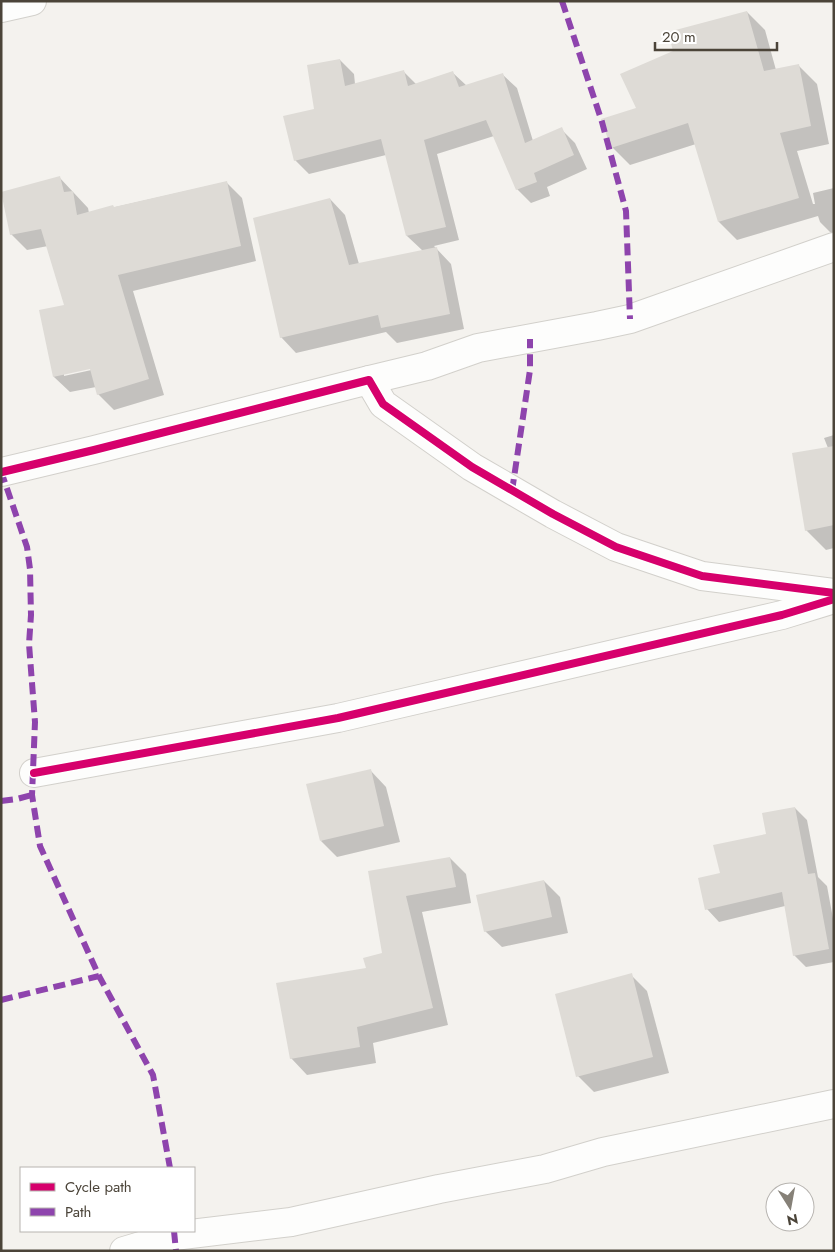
<svg xmlns="http://www.w3.org/2000/svg" width="835" height="1252" viewBox="0 0 835 1252" font-family="Jost,sans-serif">
<style>
.shadow{fill:#0003;fill-rule:evenodd}
.building{fill:#dedbd6}
.lines{fill:none;stroke-linecap:round;stroke-linejoin:round}
.street-casing{stroke:#d2d0cb;stroke-width:30}
.street{stroke:#fdfdfc;stroke-width:28}
.quiet{stroke:#8e44ad;stroke-width:6;stroke-dasharray:12 6;stroke-linecap:butt}
.cycleway-casing{stroke:#fff;stroke-width:11}
.cycleway{stroke:#d6006c;stroke-width:8}
</style>
<rect width="100%" height="100%" fill="#f4f2ee"/>
<!-- shadow -->
<g class="shadow">
<polygon points="747,12 765,30 776,70 798,65 817,84 829,144 797,151 813,204 815,204 813,193 834,188 834,236 820,222 818,216 737,240 719,222 696,144 630,165 612,147 675,51"/>
<polygon points="340,60 354,74 355,84 404,72 417,85 453,73 467,86 503,75 517,88 533,141 561,129 575,143 587,169 547,187 550,196 531,203 517,189 494,136 437,154 459,240 434,246 451,264 464,329 397,343 386,332 296,353 281,337 330,199 345,215 359,264 423,251 407,236 386,155 309,174 295,160 315,110"/>
<path d="M59 177 88 208 89 213 226 182 242 198 256 261 133 291 164 395 114 410 98 394 96 387 70 392 54 377 66 306 48 246 27 250 11 234ZM95 367 96 369 64 376V373Z"/>
<polygon points="834,435 834,548 826,550 806,530 828,448 824,438"/>
<polygon points="370,770 386,787 400,842 337,857 321,841"/>
<polygon points="795,808 807,820 818,877 827,886 834,924 834,962 806,967 794,955 785,906 719,922 707,909 721,874 768,835"/>
<polygon points="450,858 466,874 471,903 422,912 448,1025 373,1043 376,1063 307,1075 291,1058 367,969 384,954 370,872"/>
<polygon points="544,881 560,897 568,933 502,947 485,931"/>
<polygon points="631,975 647,991 669,1073 594,1092 578,1076"/>
</g>
<!-- building -->
<g class="building">
<polygon points="747,11 764,71 799,64 811,126 780,133 799,198 718,222 688,123 611,148 601,119 636,108 620,74 673,51 668,32"/>
<polygon points="340,59 345,86 404,70 408,86 453,71 459,87 503,73 525,143 562,127 574,155 534,173 537,182 516,190 486,120 424,140 446,227 406,236 381,139 294,161 283,116 314,109 307,65"/>
<polygon points="60,176 64,192 73,191 77,215 113,205 114,207 227,181 241,246 118,275 149,379 97,395 90,369 53,377 39,310 64,305 41,229 10,235 1,192"/>
<polygon points="330,198 349,265 437,247 450,314 381,328 378,315 280,338 253,218"/>
<polygon points="834,446 834,525 805,531 792,453"/>
<polygon points="371,769 384,826 320,841 306,784"/>
<polygon points="795,807 808,874 815,873 829,949 793,956 782,892 705,910 698,878 720,873 713,845 766,834 762,813"/>
<polygon points="450,857 456,887 406,896 433,1008 357,1027 360,1047 290,1059 276,983 366,968 363,958 382,953 368,871"/>
<polygon points="544,880 552,917 484,932 476,895"/>
<polygon points="632,973 653,1057 576,1077 555,994"/>
</g>
<g class="lines">
<defs>
<g id="street">
<polyline points="1,8 32,1"/>
<polyline points="369,380 427,366 478,348 597,326 630,319 834,247"/>
<polyline points="2,472 94,450 369,380 383,404 472,467 553,514 616,547 702,576 834,593"/>
<polyline points="34,773 338,718 782,615 834,599"/>
<polyline points="124,1251 174,1236 291,1222 439,1189 545,1169 603,1152 834,1104"/>
</g>
</defs>
<!-- street casing -->
<use href="#street" class="street-casing"/>
<!-- street -->
<use href="#street" class="street"/>
<!-- quiet -->
<g class="quiet">
<polyline points="562,1 602,122 626,211 630,319"/>
<polyline points="1,471 27,547 30,569 31,615 29,644 35,722 32,795 40,846 99,976 153,1075 170,1168"/>
<polyline points="512,491 530,370 530,339"/>
<polyline points="1,801 17,799 32,795"/>
<polyline points="1,1000 99,976"/>
<polyline points="174,1231 176,1251"/>
</g>
<defs>
<g id="cycleway">
<polyline points="2,472 94,450 369,380 383,404 472,467 553,514 616,547 702,576 834,593"/>
<polyline points="34,773 338,718 782,615 834,599"/>
</g>
</defs>
<!-- cycleway casing -->
<use href="#cycleway" class="cycleway-casing"/>
<!-- cycleway -->
<use href="#cycleway" class="cycleway"/>
</g>
<!-- border -->
<rect width="835" height="1252" fill="none" stroke="#4b4439" stroke-width="5"/>
<!-- legend -->
<rect x="20" y="1167" width="175" height="65" fill="#ffffff" stroke="#b7b4b0"/>
<rect x="30" y="1183" width="25" height="8" fill="#d6006c" stroke="#b7b4b0"/>
<text x="65" y="1192" font-size="15" fill="#4b4439">Cycle path</text>
<rect x="30" y="1208" width="25" height="8" fill="#8e44ad" stroke="#b7b4b0"/>
<text x="65" y="1217" font-size="15" fill="#4b4439">Path</text>
<!-- north arrow -->
<g transform="translate(790 1207) rotate(169)"><circle r="24" fill="#ffffff" stroke="#b7b4b0"/>
<path d="M0-4L9 19L0 12L-9 19Z" fill="#868178"/>
<text y="-8" font-size="14" font-weight="bold" text-anchor="middle" fill="#4b4439">N</text>
</g>
<!-- scale -->
<path d="M655 42v8h122v-8" fill="none" stroke="#4b4439" stroke-width="2.5"/>
<text x="662" y="42" font-size="15" fill="#4b4439" stroke="#ffffff" stroke-width="4" paint-order="stroke">20 m</text>
</svg>
